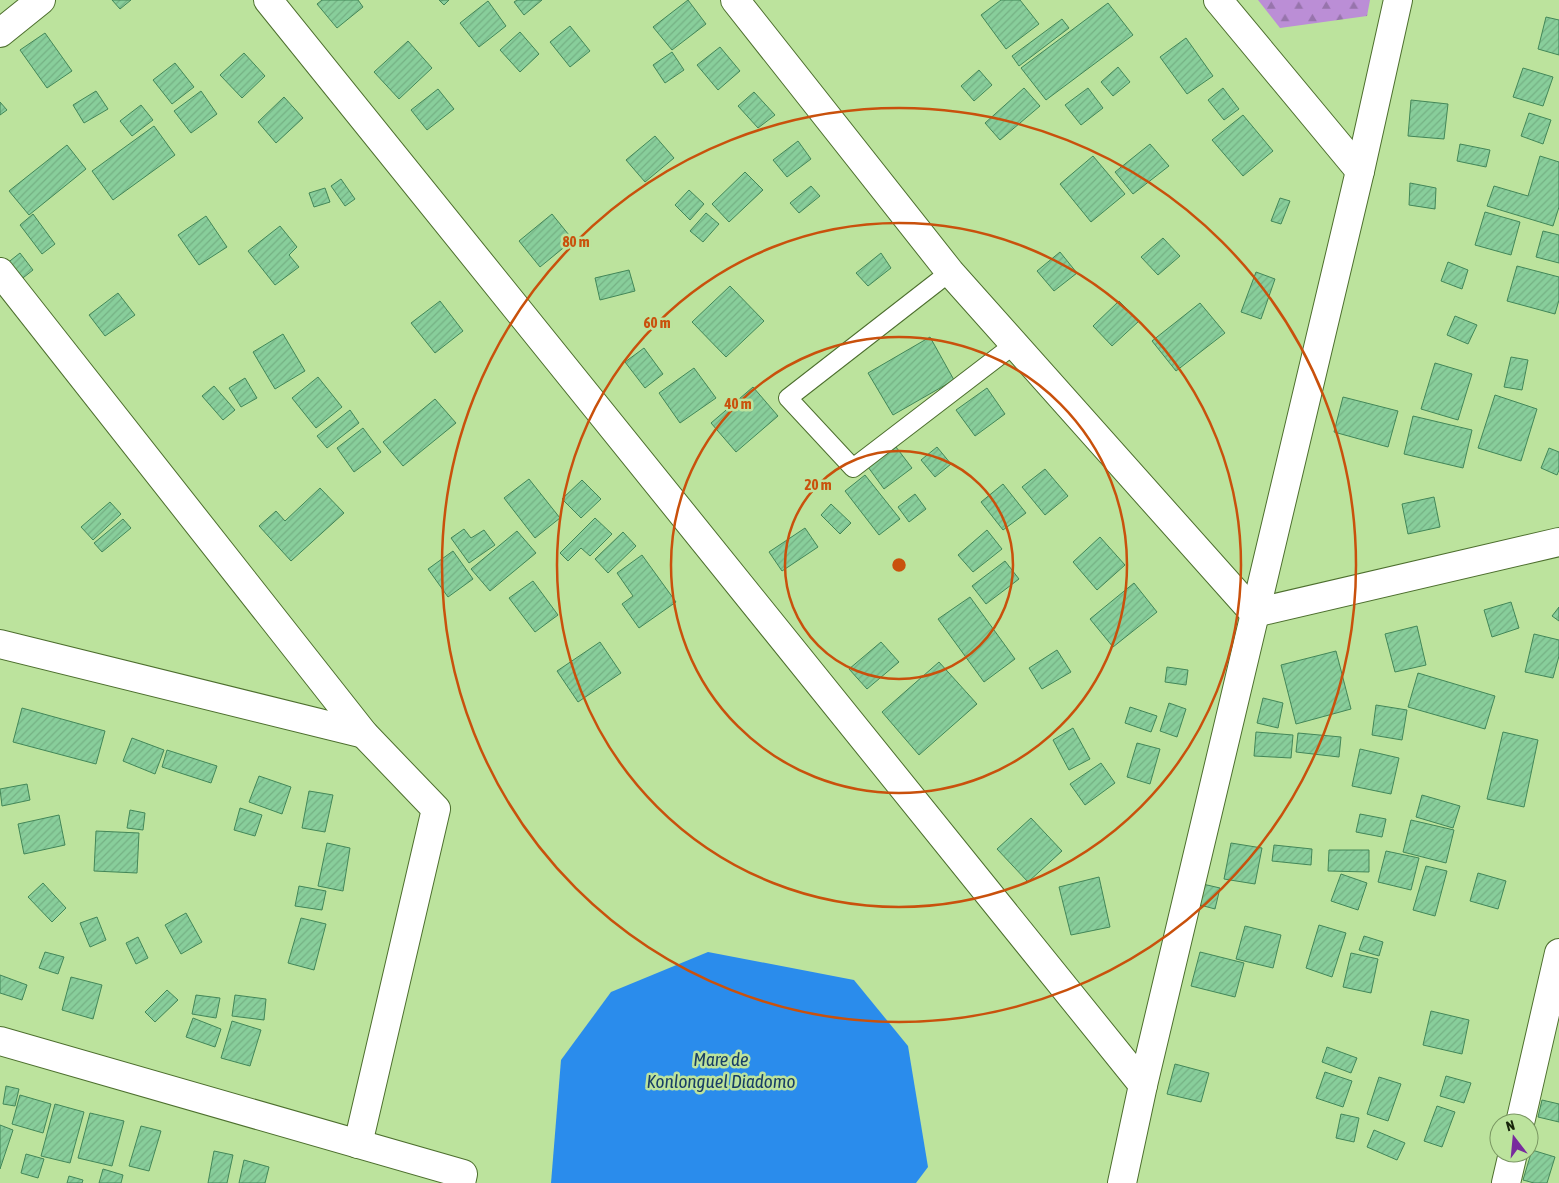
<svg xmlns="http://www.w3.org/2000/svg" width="1559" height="1183" viewBox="0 0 1559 1183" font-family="'Asap Condensed',sans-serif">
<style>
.forest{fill:url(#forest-firs)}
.water{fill:#2a8cec}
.building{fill:url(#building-hatch);stroke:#438758}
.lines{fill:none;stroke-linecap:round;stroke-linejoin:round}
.service-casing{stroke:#4d6f2e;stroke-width:20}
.minor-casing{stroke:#4d6f2e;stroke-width:30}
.service{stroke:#fff;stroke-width:18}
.minor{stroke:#fff;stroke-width:28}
.ring{fill:none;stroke:#c9510c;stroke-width:2.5}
.labels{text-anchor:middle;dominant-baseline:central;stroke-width:5;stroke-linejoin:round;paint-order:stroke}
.water-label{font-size:19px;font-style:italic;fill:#193e65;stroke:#bce39d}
.centre{fill:#c9510c;stroke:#bce39d;stroke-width:2.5}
.ring-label{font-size:15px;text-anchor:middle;font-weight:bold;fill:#c9510c;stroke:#bce39d;stroke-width:5;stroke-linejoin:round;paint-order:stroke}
</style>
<defs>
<pattern id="forest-firs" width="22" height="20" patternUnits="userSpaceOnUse" patternTransform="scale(1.25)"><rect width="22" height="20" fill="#bb8ed6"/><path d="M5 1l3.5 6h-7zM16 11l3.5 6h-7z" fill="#9774ac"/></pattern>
<pattern id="building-hatch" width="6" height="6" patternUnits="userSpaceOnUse" patternTransform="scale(1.25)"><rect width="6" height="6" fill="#88ce9b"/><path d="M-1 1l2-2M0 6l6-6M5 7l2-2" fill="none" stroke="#75b184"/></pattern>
</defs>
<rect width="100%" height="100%" fill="#bce39d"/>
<!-- forest -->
<polygon class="forest" points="1258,0 1370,0 1367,16 1280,28"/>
<!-- water -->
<polygon class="water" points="708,952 854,980 908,1046 928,1167 916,1183 551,1183 561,1060 611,992"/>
<!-- building -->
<g class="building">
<polygon points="112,0 131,0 120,9"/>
<polygon points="322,0 358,0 363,7 337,28 317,4"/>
<polygon points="439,0 449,0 444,5"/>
<polygon points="517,0 542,0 524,15 514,2"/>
<polygon points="688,0 706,24 672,50 653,27"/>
<polygon points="1001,0 1020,0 1039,24 1006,49 981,15"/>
<polygon points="488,1 506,26 479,47 460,23"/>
<polygon points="1108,3 1133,35 1046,100 1021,68"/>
<polygon points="1546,17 1559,20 1559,55 1538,49"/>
<polygon points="1062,19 1069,28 1019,66 1012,56"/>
<polygon points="570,26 590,51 570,67 550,42"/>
<polygon points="520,32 539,54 520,72 500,50"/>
<polygon points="45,33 72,71 47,88 20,50"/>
<polygon points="1186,38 1213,76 1187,94 1160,57"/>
<polygon points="408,41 432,68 399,99 374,72"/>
<polygon points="720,47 740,71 718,90 697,65"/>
<polygon points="672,52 684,70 665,83 653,65"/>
<polygon points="244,53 265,76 242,98 220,75"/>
<polygon points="175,63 194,87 172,104 153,80"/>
<polygon points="1118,67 1130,82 1113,96 1101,82"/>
<polygon points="1523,68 1553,77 1543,106 1513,97"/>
<polygon points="979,70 992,85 974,101 961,86"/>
<polygon points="1024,88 1040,106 1000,140 985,123"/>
<polygon points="1088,88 1103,108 1081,125 1065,105"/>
<polygon points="1223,88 1239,109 1224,120 1208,100"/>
<polygon points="438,89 454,109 427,130 411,110"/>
<polygon points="96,91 108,109 84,123 73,105"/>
<polygon points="201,91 217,114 191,133 174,111"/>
<polygon points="754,92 775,115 758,128 738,106"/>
<polygon points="284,97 303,118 276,143 258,122"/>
<polygon points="1411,100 1448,104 1444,139 1408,136"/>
<polygon points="0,102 7,110 0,115"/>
<polygon points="141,105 153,120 132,136 120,121"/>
<polygon points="1529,113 1551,120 1543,144 1521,136"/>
<polygon points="1243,115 1273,151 1243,176 1212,140"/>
<polygon points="154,126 175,155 113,200 92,171"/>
<polygon points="655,136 674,158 645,182 626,160"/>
<polygon points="798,141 811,159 787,177 773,160"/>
<polygon points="1150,144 1169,166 1133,194 1115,172"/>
<polygon points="1460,144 1490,150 1486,167 1457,161"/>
<polygon points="67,145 86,169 29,215 9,191"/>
<polygon points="1093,156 1125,194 1091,222 1060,184"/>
<polygon points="1540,156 1559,162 1559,207 1553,226 1487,206 1494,186 1528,196"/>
<polygon points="745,172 763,190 729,222 712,204"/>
<polygon points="341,179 355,199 345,206 331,186"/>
<polygon points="1410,183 1436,188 1435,209 1409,205"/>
<polygon points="811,186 820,196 799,213 790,203"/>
<polygon points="325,188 330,202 314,207 309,193"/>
<polygon points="689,190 704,204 690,220 675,205"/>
<polygon points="1280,198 1290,201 1281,224 1271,221"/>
<polygon points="1485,212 1520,222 1511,255 1475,245"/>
<polygon points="706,213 719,224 703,242 690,231"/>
<polygon points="33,214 55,244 42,254 20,225"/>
<polygon points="552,214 573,240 540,267 519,241"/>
<polygon points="206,216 227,247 199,265 178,235"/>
<polygon points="280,226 297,247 289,255 299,267 275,285 248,251"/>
<polygon points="1543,231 1559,235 1559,263 1536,257"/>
<polygon points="1163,238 1180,256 1158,275 1141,257"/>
<polygon points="1060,252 1077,273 1054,291 1037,271"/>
<polygon points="20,253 33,270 14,285 1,268"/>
<polygon points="881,253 891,268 868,286 856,273"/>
<polygon points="1448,262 1468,270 1462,289 1441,281"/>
<polygon points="1517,266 1559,277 1559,300 1555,314 1507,301"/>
<polygon points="629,270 635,291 600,300 595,278"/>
<polygon points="1256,272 1275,279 1261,319 1241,312"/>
<polygon points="730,286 764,321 726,357 692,322"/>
<polygon points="118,293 135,315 105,336 89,315"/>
<polygon points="440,301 463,331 435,353 411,323"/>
<polygon points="1119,301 1139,321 1112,346 1093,326"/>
<polygon points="1200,303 1225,333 1176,371 1152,341"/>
<polygon points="1455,316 1477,325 1468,344 1447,335"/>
<polygon points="283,334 305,371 275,389 253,352"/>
<polygon points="930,337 954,380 893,415 868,373"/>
<polygon points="644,348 663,374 645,388 625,362"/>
<polygon points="1511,357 1528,360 1522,390 1504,387"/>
<polygon points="1435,363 1472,374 1458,420 1421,409"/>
<polygon points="694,368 716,398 680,423 659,393"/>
<polygon points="318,377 342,407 316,428 292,398"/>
<polygon points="245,378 257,398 241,407 229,388"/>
<polygon points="214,386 235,410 223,420 202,396"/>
<polygon points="753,387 778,416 736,452 711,423"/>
<polygon points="987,388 1005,414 975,436 956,410"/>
<polygon points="1495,395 1537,409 1521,461 1478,448"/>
<polygon points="1343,397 1398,411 1388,447 1334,432"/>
<polygon points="435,399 456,423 403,466 383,442"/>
<polygon points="350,410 359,423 327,448 317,436"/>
<polygon points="1413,416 1472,430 1463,468 1404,454"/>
<polygon points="363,428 381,452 354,472 337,448"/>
<polygon points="896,447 912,468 884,489 868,467"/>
<polygon points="937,447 951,464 935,477 921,460"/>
<polygon points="1549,448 1559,452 1559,470 1557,475 1541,468"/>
<polygon points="1045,469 1068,496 1045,515 1022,487"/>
<polygon points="865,475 900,519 879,535 845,491"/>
<polygon points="529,479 560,518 535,538 504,498"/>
<polygon points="582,480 601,499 581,518 562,499"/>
<polygon points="1003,484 1026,513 1003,530 981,502"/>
<polygon points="320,488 344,513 291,561 259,526 276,511 285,521"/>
<polygon points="915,494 926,509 909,522 898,507"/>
<polygon points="1434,497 1440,527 1408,534 1402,504"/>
<polygon points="110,502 121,514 93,540 81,527"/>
<polygon points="831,504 851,523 840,534 821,515"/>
<polygon points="595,518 612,534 590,556 581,548 568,561 560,553"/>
<polygon points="123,519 131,528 102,552 94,543"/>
<polygon points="805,528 818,547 782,571 769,552"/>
<polygon points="464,529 471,538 484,530 495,545 469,563 451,538"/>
<polygon points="987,530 1002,549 973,572 958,555"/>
<polygon points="517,531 536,553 490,591 471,569"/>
<polygon points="623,532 636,546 608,573 595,559"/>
<polygon points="1100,537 1125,565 1097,590 1073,562"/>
<polygon points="453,551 473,579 448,597 428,569"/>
<polygon points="642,555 676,602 639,628 622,604 633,596 617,573"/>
<polygon points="1005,561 1019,579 986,604 972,586"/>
<polygon points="533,581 558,615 535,632 509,598"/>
<polygon points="1134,583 1157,612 1113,647 1090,619"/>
<polygon points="970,597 1015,659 984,682 938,619"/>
<polygon points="1511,602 1519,628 1492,637 1484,610"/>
<polygon points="1559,607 1559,621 1552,616"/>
<polygon points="1417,626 1426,665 1395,672 1385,634"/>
<polygon points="1534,634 1559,640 1559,656 1553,678 1525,672"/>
<polygon points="600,642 621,673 578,702 557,671"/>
<polygon points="881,642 899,662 867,689 849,669"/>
<polygon points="1057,650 1071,672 1042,689 1029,668"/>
<polygon points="1336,651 1351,709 1296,724 1281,665"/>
<polygon points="939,662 977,704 919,755 882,712"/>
<polygon points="1167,667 1188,670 1186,685 1165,682"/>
<polygon points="1418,673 1495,696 1485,729 1408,707"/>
<polygon points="1263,698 1283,703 1278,728 1257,723"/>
<polygon points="1169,703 1186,709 1177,737 1160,731"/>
<polygon points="1376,705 1407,710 1402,740 1372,735"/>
<polygon points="1130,707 1157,716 1151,732 1125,723"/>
<polygon points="22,708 105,731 96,764 13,742"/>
<polygon points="1073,728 1090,759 1069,770 1053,740"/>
<polygon points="1256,732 1293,735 1291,758 1254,756"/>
<polygon points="1503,732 1538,740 1524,807 1487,799"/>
<polygon points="1298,733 1341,737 1339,757 1296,752"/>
<polygon points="132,738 164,750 155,774 123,761"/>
<polygon points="1137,743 1160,749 1150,784 1127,777"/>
<polygon points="1360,749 1399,758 1391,794 1352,786"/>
<polygon points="167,750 217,766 211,783 162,767"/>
<polygon points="1101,763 1115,783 1085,805 1070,784"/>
<polygon points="259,776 291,787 282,814 249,802"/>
<polygon points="27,784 30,800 2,806 0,789"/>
<polygon points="309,791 333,795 325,832 302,828"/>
<polygon points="1422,795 1460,806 1453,828 1416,817"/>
<polygon points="240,808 262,815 255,836 234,830"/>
<polygon points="130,810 145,813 143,830 127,828"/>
<polygon points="1360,814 1386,819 1382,837 1356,832"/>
<polygon points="59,815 65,845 24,854 18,824"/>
<polygon points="1031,818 1062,851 1028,882 997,849"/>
<polygon points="1411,820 1454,830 1446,863 1403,852"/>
<polygon points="96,831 139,833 137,873 94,871"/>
<polygon points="327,843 350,848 343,891 318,886"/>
<polygon points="1231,843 1262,848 1255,884 1224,879"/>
<polygon points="1274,845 1312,849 1311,865 1272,861"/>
<polygon points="1329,850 1369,850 1369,872 1328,871"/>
<polygon points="1386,851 1419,858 1411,890 1378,882"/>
<polygon points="1426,866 1447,871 1435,916 1413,910"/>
<polygon points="1478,873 1506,881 1498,909 1470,901"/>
<polygon points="1341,874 1367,883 1358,910 1331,901"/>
<polygon points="1099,877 1110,927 1071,935 1059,887"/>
<polygon points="1194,882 1220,888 1215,909 1189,902"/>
<polygon points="43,883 66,908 52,922 28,897"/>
<polygon points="299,886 326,891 322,910 295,906"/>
<polygon points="186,913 202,942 181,954 165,925"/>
<polygon points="97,917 106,940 90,947 80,923"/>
<polygon points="301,918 326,924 314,970 288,963"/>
<polygon points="1319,925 1346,933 1332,977 1306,968"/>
<polygon points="1245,926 1281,935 1273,968 1236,959"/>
<polygon points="1364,936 1383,942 1379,956 1359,950"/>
<polygon points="138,937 148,958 136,964 126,943"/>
<polygon points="45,952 64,957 58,974 39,968"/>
<polygon points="1200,952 1244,963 1235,997 1191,986"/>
<polygon points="1351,953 1378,959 1371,993 1343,987"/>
<polygon points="0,975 27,985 22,1000 0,993"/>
<polygon points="71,977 102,985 93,1019 62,1010"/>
<polygon points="167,990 178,1000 155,1022 145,1012"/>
<polygon points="196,995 220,998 216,1018 192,1014"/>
<polygon points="235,995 266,999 264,1020 232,1016"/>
<polygon points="1431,1011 1469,1020 1462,1054 1423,1045"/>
<polygon points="193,1018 221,1029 215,1047 186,1037"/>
<polygon points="232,1021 261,1030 250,1066 221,1058"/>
<polygon points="1327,1047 1357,1058 1351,1073 1322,1062"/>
<polygon points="1175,1064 1209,1073 1201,1102 1167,1094"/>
<polygon points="1325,1072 1352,1081 1343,1107 1316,1098"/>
<polygon points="1446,1076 1471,1083 1464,1103 1440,1096"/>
<polygon points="1379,1077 1401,1084 1388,1121 1367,1114"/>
<polygon points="6,1086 19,1089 15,1106 3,1104"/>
<polygon points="20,1095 51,1104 43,1133 12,1124"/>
<polygon points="1542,1100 1559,1104 1559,1122 1538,1117"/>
<polygon points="55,1104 84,1112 70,1163 41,1156"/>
<polygon points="1437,1106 1455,1112 1442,1147 1424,1141"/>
<polygon points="90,1113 124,1121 112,1166 78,1158"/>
<polygon points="1341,1114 1359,1118 1354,1142 1336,1138"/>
<polygon points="0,1125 13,1130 0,1169"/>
<polygon points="141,1126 161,1131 149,1171 129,1166"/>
<polygon points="1374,1130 1405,1143 1397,1160 1367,1147"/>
<polygon points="1532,1150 1555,1157 1547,1183 1534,1183 1523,1180"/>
<polygon points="214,1151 233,1155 227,1183 208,1183"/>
<polygon points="26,1154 44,1159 38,1178 21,1173"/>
<polygon points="244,1160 269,1167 265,1183 239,1183"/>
<polygon points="103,1169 123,1175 121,1183 99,1183"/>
<polygon points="69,1176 83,1180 82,1183 67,1183"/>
</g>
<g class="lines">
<defs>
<polyline id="service" points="950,272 788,398 853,468 1015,344"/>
<g id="minor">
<polyline points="268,0 1143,1085"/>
<polyline points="735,0 950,272 1254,613 1559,542"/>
<polyline points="1218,0 1360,171"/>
<polyline points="0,33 41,0"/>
<polyline points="0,272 364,734 436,809 358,1144"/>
<polyline points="0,644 364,734"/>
<polyline points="0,1041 463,1174 461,1183"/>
<polyline points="1520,1123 1559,953"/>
<polyline points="1122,1183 1143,1085 1360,171 1398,0"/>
<polyline points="1506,1183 1513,1153"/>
</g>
</defs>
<!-- service casing -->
<use href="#service" class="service-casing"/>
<!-- minor casing -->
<use href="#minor" class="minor-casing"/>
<!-- service -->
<use href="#service" class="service"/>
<!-- minor -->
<use href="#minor" class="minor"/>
</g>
<!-- distance rings -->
<g class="ring">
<circle cx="899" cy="565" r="114"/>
<circle cx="899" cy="565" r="228"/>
<circle cx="899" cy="565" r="342"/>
<circle cx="899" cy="565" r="457"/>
</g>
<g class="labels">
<!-- water labels -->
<g class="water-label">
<text x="721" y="1059">Mare de<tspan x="721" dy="22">Konlonguel Diadomo</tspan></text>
</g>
</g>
<circle cx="899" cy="565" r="8" class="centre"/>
<g class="ring-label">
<text x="576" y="247">80 m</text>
<text x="657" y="328">60 m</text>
<text x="738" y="409">40 m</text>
<text x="818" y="490">20 m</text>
</g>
<!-- north arrow -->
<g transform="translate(1514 1138) rotate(344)"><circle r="24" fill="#bce39d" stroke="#7a9762"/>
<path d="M0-4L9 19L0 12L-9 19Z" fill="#782b9d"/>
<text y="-8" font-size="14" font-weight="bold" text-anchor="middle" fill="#17250a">N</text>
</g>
</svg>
